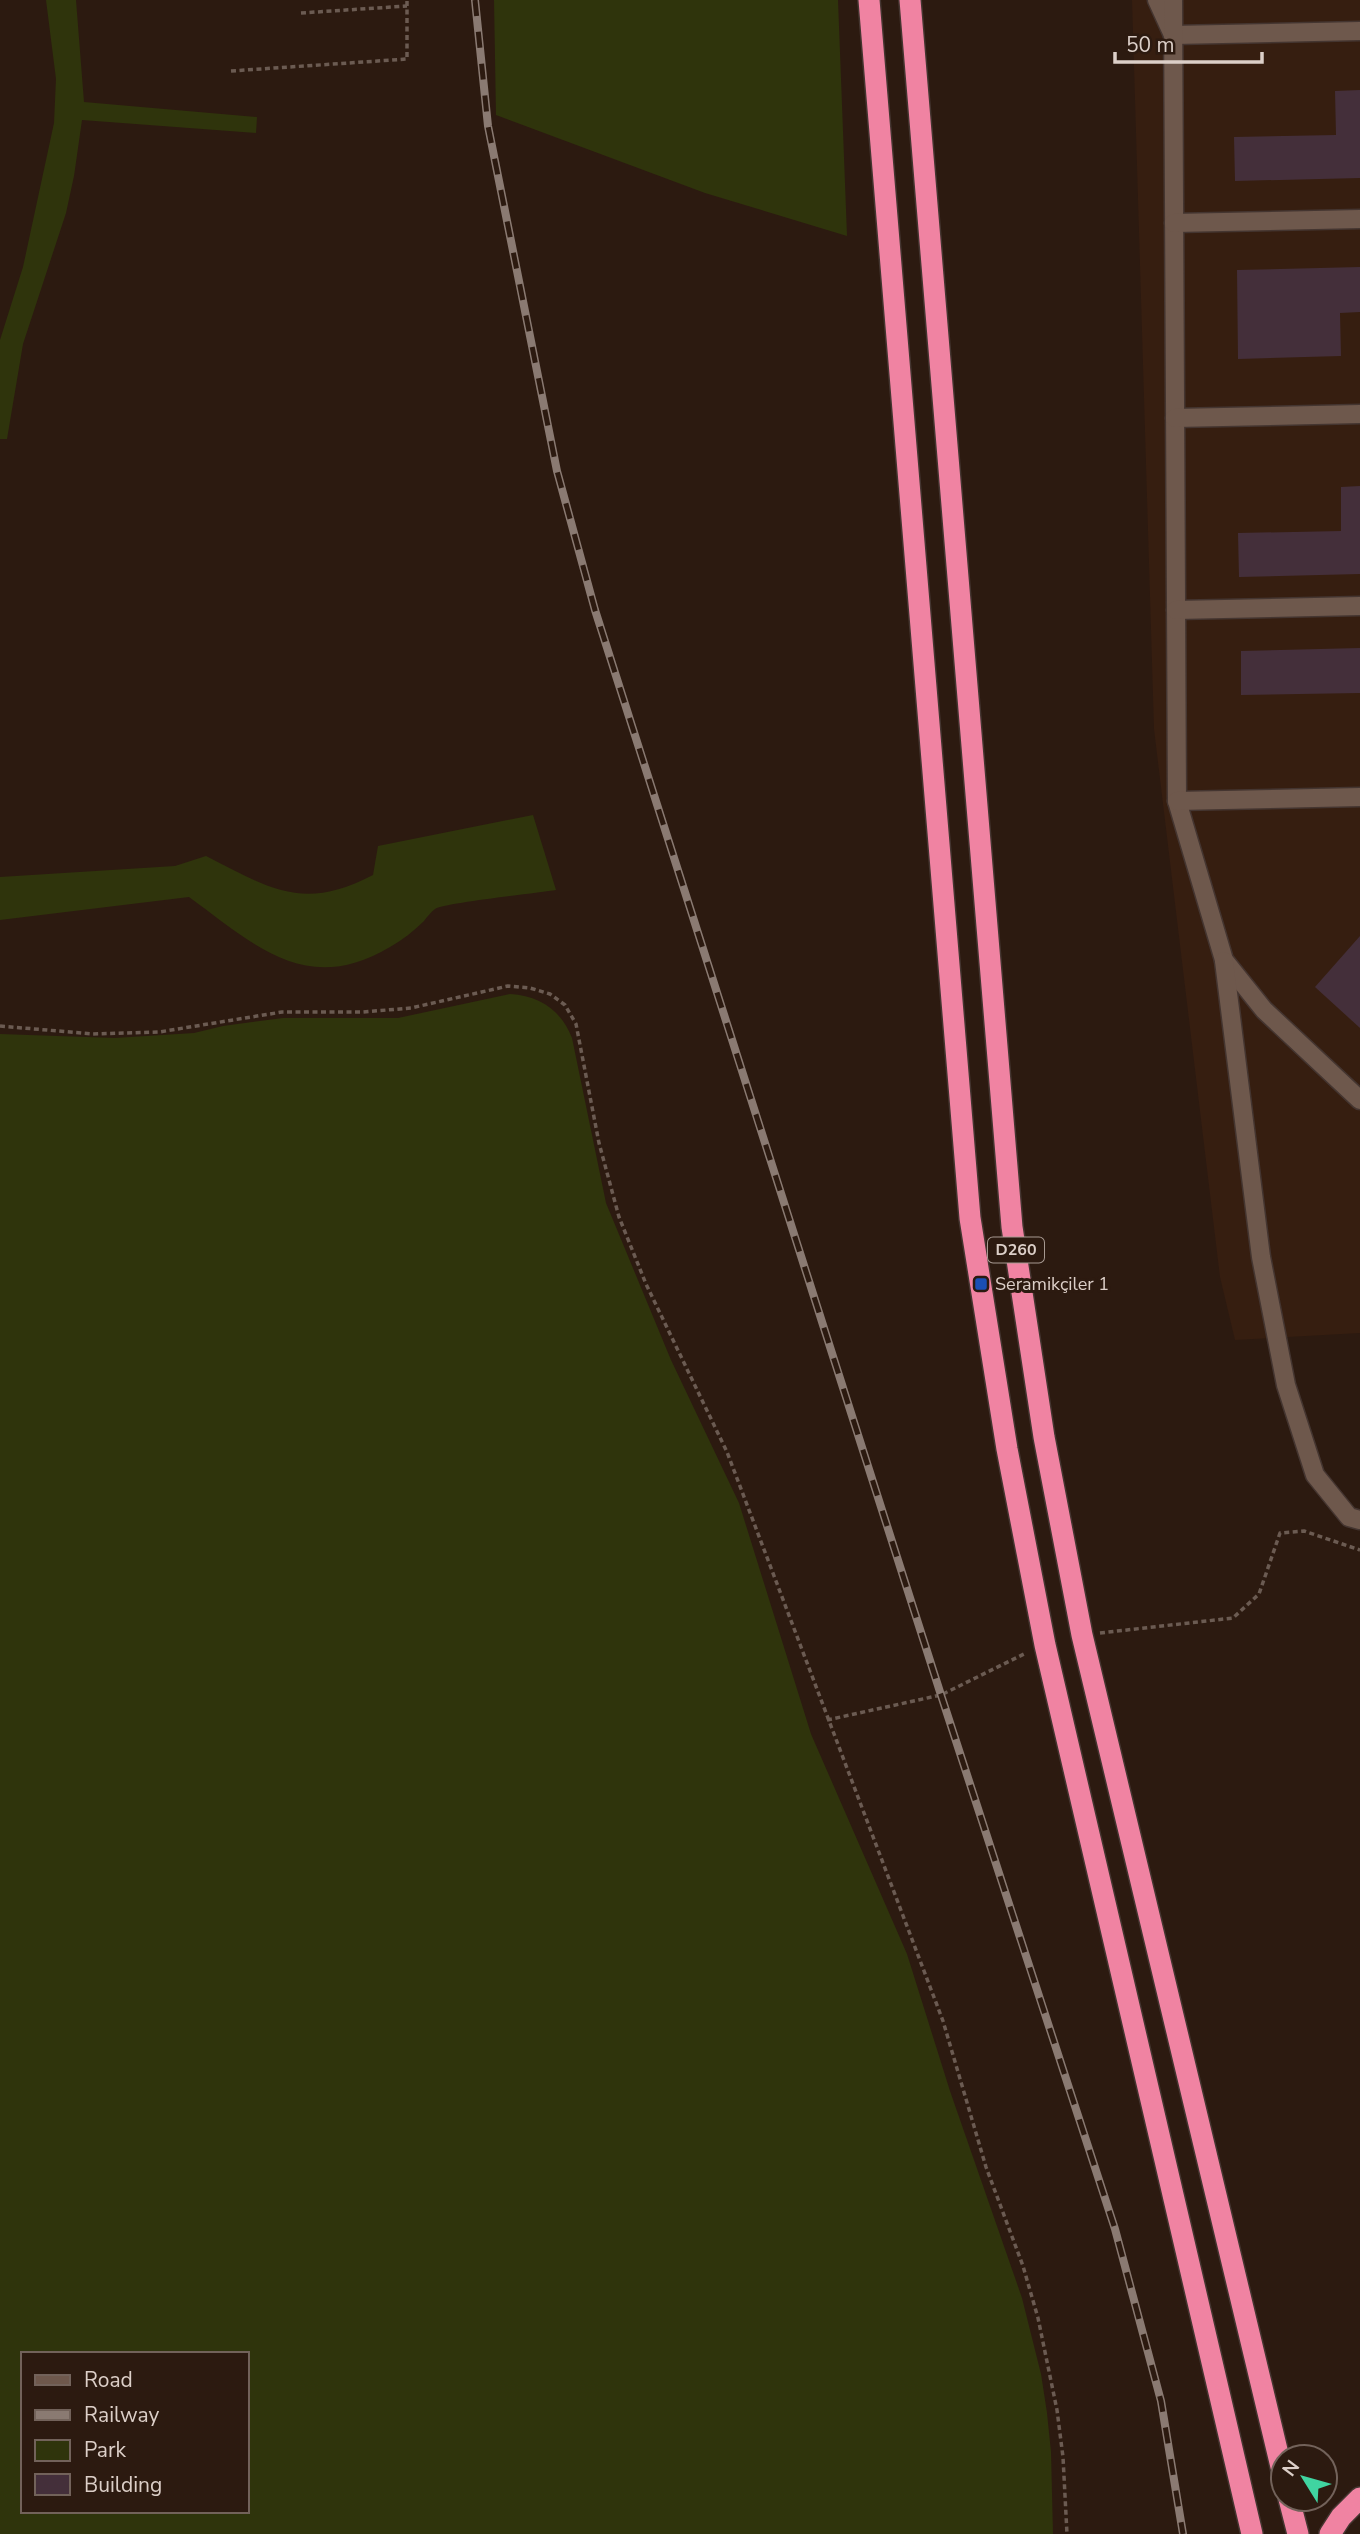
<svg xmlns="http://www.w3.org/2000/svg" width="1360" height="2534" viewBox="0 0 1360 2534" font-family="'Nunito Sans',sans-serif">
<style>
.built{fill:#361e10}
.green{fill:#2f340c;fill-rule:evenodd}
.building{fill:#442f3a}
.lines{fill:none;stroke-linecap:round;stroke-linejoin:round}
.street-casing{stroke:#443530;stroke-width:21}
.highway-casing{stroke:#443530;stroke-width:24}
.path{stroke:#6b5b52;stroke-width:3.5;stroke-dasharray:5 3.5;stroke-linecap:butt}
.street{stroke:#6e584c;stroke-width:18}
.highway{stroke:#f083a2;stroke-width:21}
.rail-casing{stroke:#8a7a72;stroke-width:8}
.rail{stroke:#2c1a10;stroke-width:5;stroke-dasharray:16;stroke-linecap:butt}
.transit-dot{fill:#1a4fb4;stroke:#2c1a10;stroke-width:2.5}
.labels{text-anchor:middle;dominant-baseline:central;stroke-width:6;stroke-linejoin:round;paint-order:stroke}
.shield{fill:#2c1a10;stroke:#a79991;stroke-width:2}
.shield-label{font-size:16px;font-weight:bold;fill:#dccfc8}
.poi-label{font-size:18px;fill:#dccfc8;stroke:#2c1a10;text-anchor:start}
</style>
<rect width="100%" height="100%" fill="#2c1a10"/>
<!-- built -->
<polygon class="built" points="1132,0 1360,0 1360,1333 1235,1340 1220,1277 1154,729"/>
<!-- green -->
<g class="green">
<polygon points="46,0 76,0 84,102 257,117 256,133 82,120 74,176 66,213 23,344 7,439 0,439 0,340 23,267 54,123 56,79"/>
<polygon points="494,0 838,0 847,236 705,193 496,115"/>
<path d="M533 815 556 890C538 893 443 903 435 909 431 912 427 917 424 921 414 931 402 940 390 947 306 997 255 945 189 897L0 920V877L175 866 206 856C269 888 303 912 373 875L378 846Z"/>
<path d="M510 994C540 996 561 1010 572 1038L606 1203 671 1360 739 1503 811 1734 907 1954 950 2091 1022 2298 1041 2374 1047 2413 1051 2452 1053 2534H0V1034L115 1038 194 1033 223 1026 283 1018H398ZM23 2354H247V2511H23Z"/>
</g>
<!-- building -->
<g class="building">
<polygon points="1360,90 1360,178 1235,181 1234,137 1336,135 1335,91"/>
<polygon points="1360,267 1360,312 1340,313 1341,356 1238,359 1237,270"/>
<polygon points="1360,486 1360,574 1239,577 1238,533 1341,531 1341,487"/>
<polygon points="1360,648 1360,693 1241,695 1241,651"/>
<polygon points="1360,936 1360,1028 1315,987"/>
</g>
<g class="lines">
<defs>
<g id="street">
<polyline points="1157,0 1173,35 1360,31"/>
<polyline points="1173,0 1177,801 1224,960 1264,1010 1360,1100"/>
<polyline points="1174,223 1360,219"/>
<polyline points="1175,418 1360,414"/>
<polyline points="1176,610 1360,606"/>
<polyline points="1177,801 1360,797"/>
<polyline points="1224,961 1261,1257 1286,1385 1315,1475 1349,1517 1360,1520"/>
</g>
<g id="highway">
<polyline points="869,0 970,1218 1007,1449 1045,1645 1252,2534"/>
<polyline points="910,0 1012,1227 1044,1437 1082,1635 1283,2475"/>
<polyline points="1289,2499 1298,2534"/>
<polyline points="1330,2534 1341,2517 1360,2498"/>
</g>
</defs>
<!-- street casing -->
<use href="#street" class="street-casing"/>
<!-- highway casing -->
<use href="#highway" class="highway-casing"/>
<!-- path -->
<g class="path">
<polyline points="301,13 407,6"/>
<polyline points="231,71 407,59 407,0"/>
<polyline points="0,1026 93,1034 159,1032 282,1012 363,1012 411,1008 508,986 530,988 550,994 565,1005 576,1024 599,1143 619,1217 646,1284 727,1452 943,2021 986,2167 1023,2266 1038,2318 1057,2410 1063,2457 1067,2534"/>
<polyline points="1100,1633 1233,1618 1259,1594 1280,1533 1304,1531 1360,1550"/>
<polyline points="827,1720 941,1695 1026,1653"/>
</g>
<!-- street -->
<use href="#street" class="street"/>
<!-- highway -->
<use href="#highway" class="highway"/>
<defs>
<polyline id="rail" points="475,0 488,126 557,471 595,610 941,1695 1115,2229 1161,2401 1183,2534"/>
</defs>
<!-- rail casing -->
<use href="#rail" class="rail-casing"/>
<!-- rail -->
<use href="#rail" class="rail"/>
</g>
<!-- markers -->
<rect class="transit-dot" x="974" y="1277" width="14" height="14" rx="3.5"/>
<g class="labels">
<!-- shield labels -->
<rect class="shield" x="988" y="1237.5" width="56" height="25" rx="5"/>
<g class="shield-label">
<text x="1016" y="1250">D260</text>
</g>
<!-- poi labels -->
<g class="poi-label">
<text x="995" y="1284">Seramikçiler 1</text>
</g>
</g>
<!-- legend -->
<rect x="21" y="2352" width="228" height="161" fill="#2c1a10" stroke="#72625a" stroke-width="2"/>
<rect x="35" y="2375" width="35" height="10" fill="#6e584c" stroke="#72625a" stroke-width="2"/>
<text x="84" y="2387" font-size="21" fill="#dccfc8">Road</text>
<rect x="35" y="2410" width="35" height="10" fill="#8a7a72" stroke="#72625a" stroke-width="2"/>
<text x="84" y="2422" font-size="21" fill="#dccfc8">Railway</text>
<rect x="35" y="2440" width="35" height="21" fill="#2f340c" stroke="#72625a" stroke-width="2"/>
<text x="84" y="2457" font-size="21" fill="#dccfc8">Park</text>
<rect x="35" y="2474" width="35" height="21" fill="#442f3a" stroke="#72625a" stroke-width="2"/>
<text x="84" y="2492" font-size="21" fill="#dccfc8">Building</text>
<!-- north arrow -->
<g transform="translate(1304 2478) rotate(307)"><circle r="33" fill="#2c1a10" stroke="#72625a" stroke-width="2"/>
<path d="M0-5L12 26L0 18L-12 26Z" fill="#40d4a1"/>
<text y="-10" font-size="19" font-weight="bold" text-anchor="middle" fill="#dccfc8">N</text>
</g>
<!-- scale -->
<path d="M1115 52v10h147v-10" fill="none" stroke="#dccfc8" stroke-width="3.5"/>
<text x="1126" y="52" font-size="21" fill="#dccfc8" stroke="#2c1a10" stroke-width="5" paint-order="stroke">50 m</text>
</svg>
